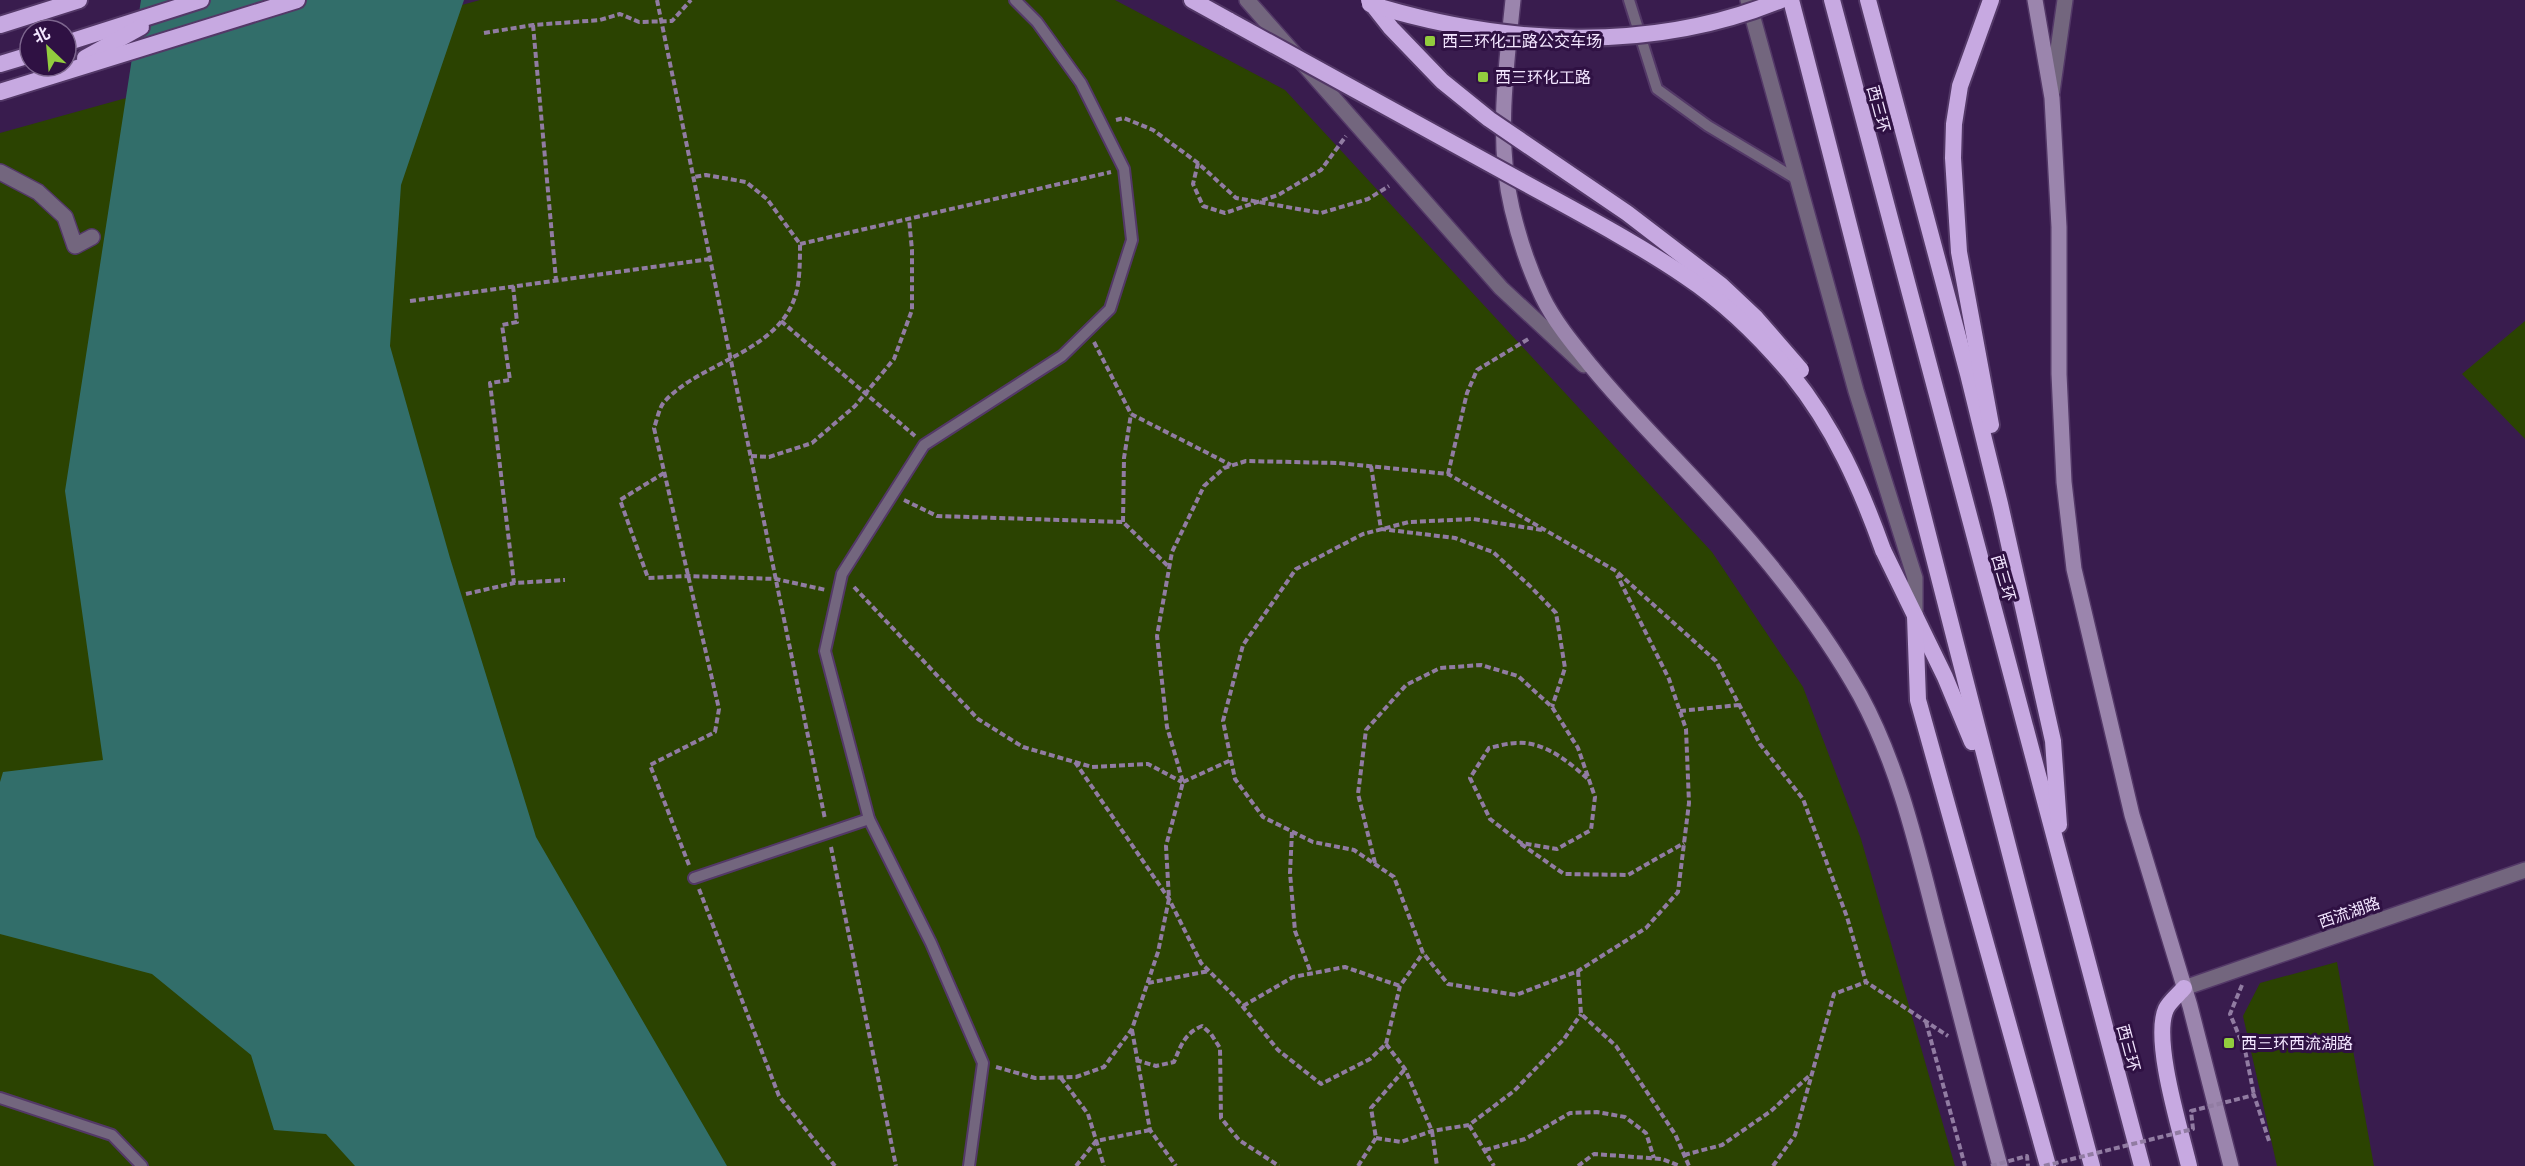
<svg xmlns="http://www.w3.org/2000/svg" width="2525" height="1166" viewBox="0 0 2525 1166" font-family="Quicksand,'Noto Sans SC',sans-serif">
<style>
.green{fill:#2b4301}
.water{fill:#326e6a}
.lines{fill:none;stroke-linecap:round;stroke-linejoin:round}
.service-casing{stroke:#533867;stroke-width:14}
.minor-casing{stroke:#533867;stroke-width:18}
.tertiary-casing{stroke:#533867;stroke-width:18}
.secondary-casing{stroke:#533867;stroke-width:18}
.trunk-casing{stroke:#533867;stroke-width:20}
.path{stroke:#917ca2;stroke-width:4;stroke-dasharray:6 3;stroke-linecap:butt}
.service{stroke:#73667e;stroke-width:10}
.minor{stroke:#73667e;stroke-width:15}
.tertiary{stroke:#73667e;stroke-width:15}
.secondary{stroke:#9b85ad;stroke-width:15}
.trunk{stroke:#c7a9e1;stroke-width:16}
.trunk-bridge-casing{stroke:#533867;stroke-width:20;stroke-linecap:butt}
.path-bridge{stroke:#917ca2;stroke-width:4;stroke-dasharray:6 3;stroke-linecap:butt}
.trunk-bridge{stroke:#c7a9e1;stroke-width:16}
.poi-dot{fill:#92cd3e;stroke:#2f1143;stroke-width:2}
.labels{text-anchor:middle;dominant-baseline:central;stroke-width:6;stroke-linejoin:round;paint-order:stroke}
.poi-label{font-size:16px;fill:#f3e6ff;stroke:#2f1143;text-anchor:start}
.street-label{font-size:16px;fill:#f3e6ff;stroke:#2f1143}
</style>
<rect width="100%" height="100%" fill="#391c4e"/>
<!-- green -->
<g class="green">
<polygon points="480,0 1115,0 1285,90 1712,552 1803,687 1861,839 1955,1166 0,1166 0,133"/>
<polygon points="2525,321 2525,439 2462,374"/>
<polygon points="2337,962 2374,1166 2277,1166 2243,1016 2260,983"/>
</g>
<!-- water -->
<polygon class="water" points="141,0 464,0 401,185 390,346 450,558 536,837 727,1166 355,1166 326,1134 274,1130 251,1055 152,974 0,934 0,782 3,772 103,760 65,491"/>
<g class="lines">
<defs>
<g id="service">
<polyline points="1629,0 1657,89 1708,126 1798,180"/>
<polyline points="694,878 869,819"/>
<polyline points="0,1098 112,1135 142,1166"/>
<polyline points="969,1166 983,1063 931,943 869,819 825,651 842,574 924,445 1062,356 1110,309 1132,240 1124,169 1081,83 1037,22 1015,0"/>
</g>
<g id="minor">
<polyline points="1247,0 1501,288 1584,365"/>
<polyline points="1748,0 1856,391 1915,578 1915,615"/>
<polyline points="2052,92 2065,0"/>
<polyline points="0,172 38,192 65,217 75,246 92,237"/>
</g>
<polyline id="tertiary" points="2184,988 2525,870"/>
<g id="secondary">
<path d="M1513 0C1506 68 1496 142 1512 209 1519 238 1529 269 1542 296 1554 321 1573 344 1591 366 1631 415 1677 459 1719 506 1772 564 1822 627 1860 695 1899 767 1917 847 1937 925 1958 1005 1978 1086 2000 1166"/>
<polyline points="2035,0 2052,98 2059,227 2059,374 2064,482 2074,569 2132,815 2190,1006 2231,1166"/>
</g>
<g id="trunk">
<polyline points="1192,0 1230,21"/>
<path d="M1791 0C1892 388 1988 778 2092 1166"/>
<polyline points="1832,0 2142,1166"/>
<polyline points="1868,0 1968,374 2000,504 2053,741 2059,825"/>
<polyline points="0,25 79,0"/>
<polyline points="66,43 201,0"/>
<polyline points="85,58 141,27"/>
<polyline points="0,64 30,55"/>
<polyline points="0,92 297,0"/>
<polyline points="1991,425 1959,252 1953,158 1954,124 1960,86 1991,0"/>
<polyline points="1883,550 1945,677 1972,742"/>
<polyline points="1915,616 1918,700 2048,1166"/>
<path d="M2184 988C2179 994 2169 1002 2166 1009 2152 1040 2181 1132 2189 1166"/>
</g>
</defs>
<!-- service casing -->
<use href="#service" class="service-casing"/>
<!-- minor casing -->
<use href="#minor" class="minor-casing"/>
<!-- tertiary casing -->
<use href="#tertiary" class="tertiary-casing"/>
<!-- secondary casing -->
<use href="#secondary" class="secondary-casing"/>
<!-- trunk casing -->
<use href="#trunk" class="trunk-casing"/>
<!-- path -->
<g class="path">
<polyline points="657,0 825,819"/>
<polyline points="533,25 556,280"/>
<polyline points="484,33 533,25 600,20 620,14 639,22 672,21 691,0"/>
<polyline points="1116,120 1124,118 1153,130 1198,163 1236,198 1321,213 1368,199 1389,186"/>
<polyline points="1198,163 1193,184 1203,206 1225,213 1278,195 1321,170 1346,136"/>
<polyline points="800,244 1111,172"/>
<polyline points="513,286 517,322 502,325 510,380 490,383 514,583 565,580"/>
<polyline points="410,301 710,259"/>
<polyline points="781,321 915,436"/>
<polyline points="1094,342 1131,414 1231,465"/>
<polyline points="751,456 769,457 812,443 855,406 894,359 912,310 912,250 909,219"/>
<polyline points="1371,466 1381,529 1455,538 1493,552 1532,588 1556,613 1565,668 1552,707"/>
<polyline points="664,473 620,500 648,578 688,576 776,579 826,590"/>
<polyline points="1448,474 1467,393 1477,370 1530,338"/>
<polyline points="904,500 937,516 1123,522 1169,567"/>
<polyline points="1123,522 1124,458 1131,414"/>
<polyline points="1542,530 1473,519 1409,522 1363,534 1296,569 1243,645 1223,721 1235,779 1263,817 1313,842 1354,850 1394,877 1423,953 1448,984 1516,995 1578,971 1646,928 1678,892 1689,803 1686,729 1669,679 1617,575"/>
<polyline points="854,587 978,719 1023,747 1092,767 1148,764 1182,782"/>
<polyline points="466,594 514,583"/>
<polyline points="1680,711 1739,705"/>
<polyline points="1075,762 1169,899 1201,963 1235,997 1278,1050 1321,1084 1370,1059 1386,1044 1400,986 1423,953"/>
<polyline points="1183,782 1231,760"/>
<polyline points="1292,832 1290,873 1295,931 1311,973"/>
<polyline points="1521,844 1564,874 1628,875 1684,843"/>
<polyline points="831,847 896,1166"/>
<path d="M1375 863 1358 794 1366 730 1406 685 1440 668 1481 665 1518 676 1552 707 1578 748 1595 797 1591 830 1557 849 1521 843 1490 819 1470 778 1489 748C1498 746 1508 743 1517 743 1544 741 1569 762 1588 779"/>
<path d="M689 865 650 765 715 732 719 709 654 428C657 420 659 408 664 402 702 360 782 353 797 290 800 275 800 259 800 244L767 199 746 182 706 175 694 177"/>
<polyline points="699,889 779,1096 835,1166"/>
<polyline points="1578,971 1581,1014 1616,1046 1675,1134 1689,1166"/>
<polyline points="1148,983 1209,971"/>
<polyline points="2242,985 2230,1014 2245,1050 2254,1095"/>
<polyline points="1243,1006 1293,977 1345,967 1400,986"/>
<polyline points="1926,1022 1965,1166"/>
<polyline points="1132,1030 1150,1130 1176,1166"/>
<polyline points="1386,1044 1405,1069 1432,1131 1437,1166"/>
<path d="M1136 1060 1156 1066 1174 1062C1181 1045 1185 1033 1202 1026L1211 1034 1220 1048 1221 1118 1239 1140 1279 1166"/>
<polyline points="996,1067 1035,1078 1076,1077 1104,1067 1132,1029 1158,952 1169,899 1166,846 1183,782 1167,727 1157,636 1172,552 1204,486 1224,468 1246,461 1338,463 1448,474 1616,571 1716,661 1760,744 1803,799 1847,917 1866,982 1948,1036"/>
<polyline points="1061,1078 1088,1114 1104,1166"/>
<polyline points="1469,1125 1494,1166"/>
<polyline points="1376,1138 1401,1142 1432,1131 1469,1125 1514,1091 1564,1039 1581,1014"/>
<polyline points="1485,1150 1525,1139 1570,1113 1597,1112 1625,1117 1646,1133 1654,1158"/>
<polyline points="1684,1155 1722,1145 1771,1111 1810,1075"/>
<polyline points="1076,1166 1096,1141 1150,1130"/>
<polyline points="1358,1166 1376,1138 1371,1108 1405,1069"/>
<polyline points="1578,1166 1594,1154 1662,1159 1680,1166"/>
<polyline points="1773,1166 1795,1135 1834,994 1866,982"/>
</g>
<!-- service -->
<use href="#service" class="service"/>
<!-- minor -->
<use href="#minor" class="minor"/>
<!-- tertiary -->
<use href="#tertiary" class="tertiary"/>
<!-- secondary -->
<use href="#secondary" class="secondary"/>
<!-- trunk -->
<use href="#trunk" class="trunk"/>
<defs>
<g id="trunk-bridge">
<polyline points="1369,0 1391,28 1442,81 1489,119 1627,213 1721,285 1755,317 1801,370"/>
<path d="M1370 4C1503 45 1650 54 1781 0"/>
<path d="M1230 21C1324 72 1418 124 1512 176 1570 208 1630 239 1685 276 1724 302 1761 338 1791 374 1834 427 1860 486 1883 550"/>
</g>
</defs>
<!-- trunk-bridge casing -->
<use href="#trunk-bridge" class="trunk-bridge-casing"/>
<!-- path-bridge -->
<g class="path-bridge">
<polyline points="1991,1166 2027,1156 2028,1166"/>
<polyline points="2044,1166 2193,1129 2191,1111 2254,1095 2269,1141"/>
</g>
<!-- trunk-bridge -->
<use href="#trunk-bridge" class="trunk-bridge"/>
</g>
<!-- markers -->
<g class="poi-dot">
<rect x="1424" y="35" width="12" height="12" rx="3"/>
<rect x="1477" y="71" width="12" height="12" rx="3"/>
<rect x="2223" y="1037" width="12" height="12" rx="3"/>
</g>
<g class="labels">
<!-- poi labels -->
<g class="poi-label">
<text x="1442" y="41">西三环化工路公交车场</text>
<text x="1495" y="77">西三环化工路</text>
<text x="2241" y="1043">西三环西流湖路</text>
</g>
<!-- street labels -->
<g class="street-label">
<text transform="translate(1879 109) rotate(75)">西三环</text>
<text transform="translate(2004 578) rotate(74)">西三环</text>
<text transform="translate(2349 912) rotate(-19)">西流湖路</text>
<text transform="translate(2129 1048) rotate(75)">西三环</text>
</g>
</g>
<!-- north arrow -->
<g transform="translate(48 48) rotate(334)"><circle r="28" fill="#2f1143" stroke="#7d668e" stroke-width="1.5"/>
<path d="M0-4.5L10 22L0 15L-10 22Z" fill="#92cd3e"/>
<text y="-9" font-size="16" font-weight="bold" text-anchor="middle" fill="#f3e6ff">北</text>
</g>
</svg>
